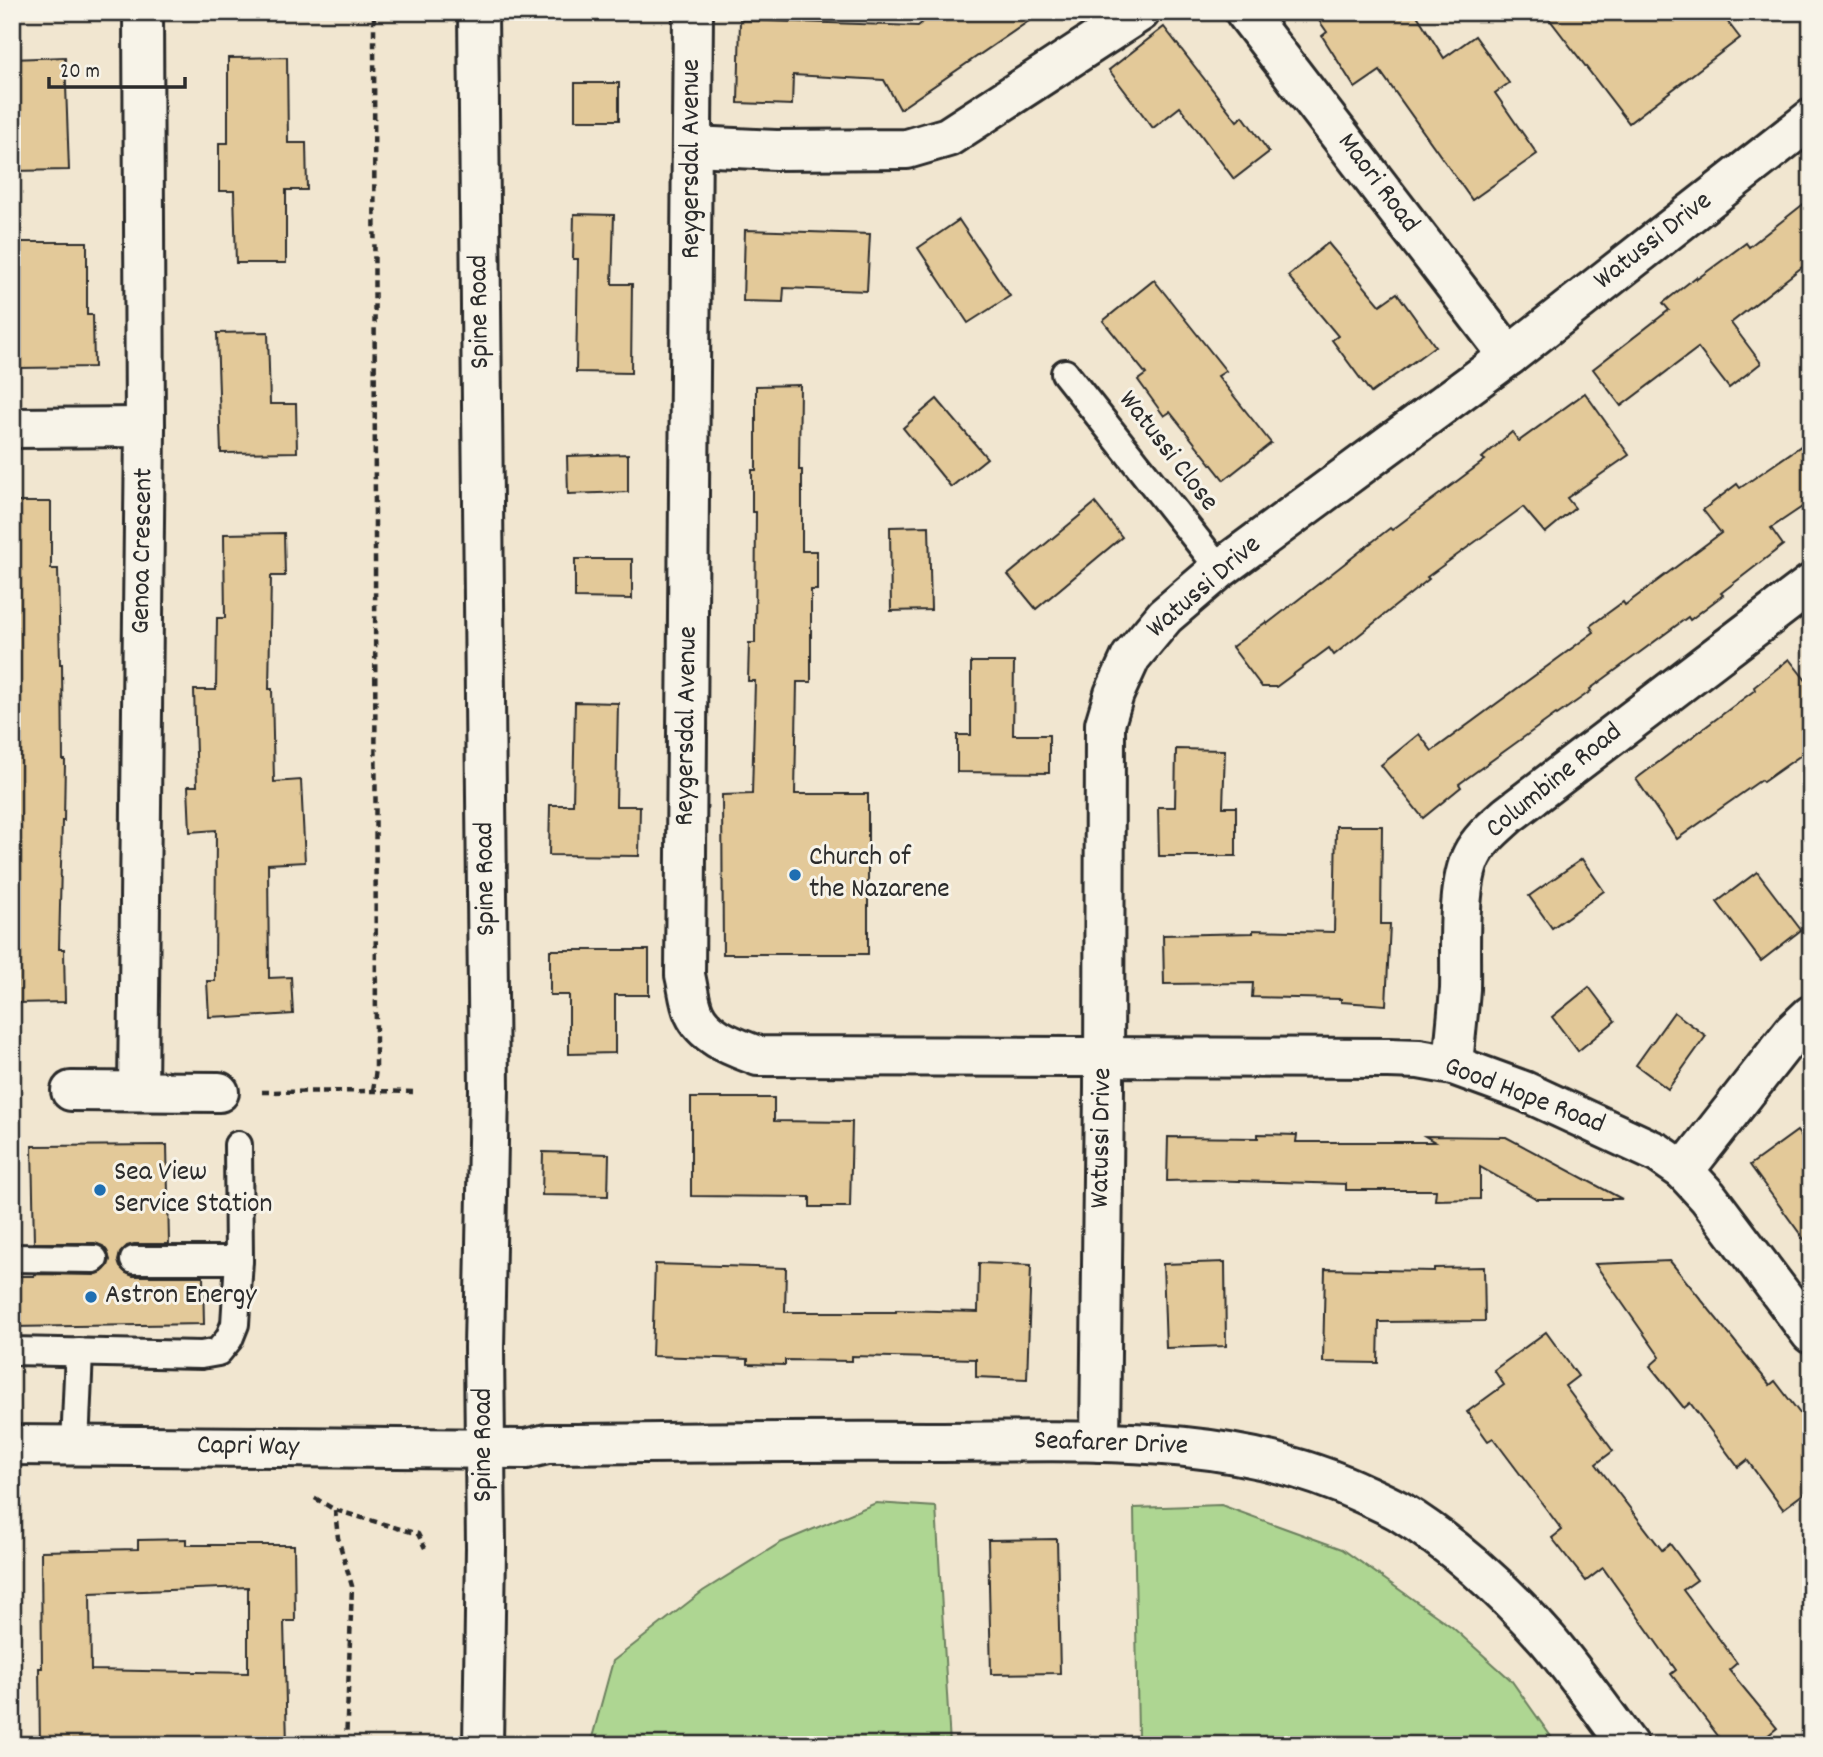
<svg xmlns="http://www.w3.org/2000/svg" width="1823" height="1757" viewBox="0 0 1823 1757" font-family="Dekko,sans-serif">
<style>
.green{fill:#aed692;stroke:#6c805e;stroke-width:2}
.building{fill:#e3c999;stroke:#2b2b2b;stroke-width:2;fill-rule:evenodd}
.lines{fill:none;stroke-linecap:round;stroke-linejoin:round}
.service-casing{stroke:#2b2b2b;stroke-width:32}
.minor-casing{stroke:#2b2b2b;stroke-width:44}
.secondary-casing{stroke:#2b2b2b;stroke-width:44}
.path{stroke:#2b2b2b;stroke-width:4.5;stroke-dasharray:7 5;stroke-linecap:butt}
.service{stroke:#f7f3e8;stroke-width:26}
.minor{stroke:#f7f3e8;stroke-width:38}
.secondary{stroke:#f7f3e8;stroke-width:38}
.poi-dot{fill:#1f6fb2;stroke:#f7f3e8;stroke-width:2.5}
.labels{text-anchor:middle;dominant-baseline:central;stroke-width:6;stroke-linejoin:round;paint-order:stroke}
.street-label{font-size:28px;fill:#2b2b2b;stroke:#f7f3e8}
.poi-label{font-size:28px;fill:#2b2b2b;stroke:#f7f3e8;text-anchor:start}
</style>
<rect width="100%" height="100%" fill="#f1e6d0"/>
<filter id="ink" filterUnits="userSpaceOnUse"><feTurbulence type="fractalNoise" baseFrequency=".0143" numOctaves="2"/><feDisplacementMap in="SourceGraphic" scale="14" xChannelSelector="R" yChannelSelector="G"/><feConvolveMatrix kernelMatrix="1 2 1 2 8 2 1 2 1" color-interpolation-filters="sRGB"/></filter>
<g filter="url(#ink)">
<!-- green -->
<g class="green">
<polygon points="876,1503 936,1507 950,1745 590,1745 613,1661 703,1591 780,1543"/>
<polygon points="1221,1505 1342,1549 1452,1627 1511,1680 1557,1745 1046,1745 1138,1736 1134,1508"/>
</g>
<!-- building -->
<g class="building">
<polygon points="935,12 1042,12 900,109 884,80 793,75 792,105 738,103 740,20 918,26"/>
<polygon points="1313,12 1415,12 1444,58 1475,36 1509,83 1495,93 1537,154 1472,200 1380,71 1355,88 1322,36 1327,32"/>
<polygon points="1544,12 1720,12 1740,38 1629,123"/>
<polygon points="1164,27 1237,121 1243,116 1269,152 1234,179 1180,107 1153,128 1109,70"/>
<polygon points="65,57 69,170 12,171 12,59"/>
<polygon points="287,57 288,143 306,143 307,190 286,190 286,263 236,263 234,191 219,191 219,143 228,143 228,58"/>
<rect x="575" y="83" width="44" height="37"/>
<polygon points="1811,198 1811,260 1731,323 1761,363 1729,388 1698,348 1621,406 1593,369 1669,310 1663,303 1696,277 1697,279 1746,243 1749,247"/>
<polygon points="574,214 614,215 612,284 632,284 631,373 576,372 578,259 573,259"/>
<polygon points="959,220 1010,296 968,323 918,248"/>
<polygon points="745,230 870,234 867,291 784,288 783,302 743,301"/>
<polygon points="17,242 87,242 87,315 93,315 94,367 18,368"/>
<polygon points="1328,243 1380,305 1397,293 1435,346 1371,393 1332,340 1338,336 1288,276"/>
<polygon points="1154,280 1226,371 1218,376 1271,443 1224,480 1170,412 1164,416 1138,380 1146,374 1103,321"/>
<polygon points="268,332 270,404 296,404 297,452 221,453 217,333"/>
<polygon points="800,385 799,470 802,470 802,551 817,551 817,590 811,590 811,682 797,682 795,794 868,794 868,954 723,954 722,795 752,794 755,681 748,681 749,643 755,643 756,512 752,512 752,470 756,470 756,386"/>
<polygon points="1585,393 1629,455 1567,498 1575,508 1545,533 1523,507 1427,577 1429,579 1334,655 1329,648 1276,687 1262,687 1232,647 1266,622 1267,624 1390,528 1392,530 1485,460 1482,458 1512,432 1519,441"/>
<polygon points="937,399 987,458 951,487 903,428"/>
<polygon points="1811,439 1811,501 1771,528 1783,545 1721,593 1723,595 1690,620 1688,617 1590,689 1591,691 1557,715 1556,714 1459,784 1461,787 1423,818 1381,765 1419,734 1432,751 1594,632 1590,626 1623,602 1625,605 1721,533 1703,510 1737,484 1740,488"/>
<polygon points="628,454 628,492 568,494 567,456"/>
<polygon points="12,502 51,502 51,569 58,569 60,664 62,664 63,760 65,760 64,821 62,821 59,949 64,949 65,1002 17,1003 16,926 12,926"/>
<polygon points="1095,503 1122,537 1036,609 1008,575"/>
<polygon points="929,526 931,610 891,611 890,527"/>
<polygon points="284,533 285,576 271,576 269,689 272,689 274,782 301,780 305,862 268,864 269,978 291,977 293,1014 229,1018 229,1016 209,1017 207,981 215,981 216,830 190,832 188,786 197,786 194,690 216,690 217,618 225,618 224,534"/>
<polygon points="575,559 632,559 632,599 575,598"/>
<polygon points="1789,659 1811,687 1811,748 1763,782 1761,780 1677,839 1636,779 1755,690 1754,687"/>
<polygon points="971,662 1014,662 1013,735 1049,735 1049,773 957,772 957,735 971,735"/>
<polygon points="575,702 618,703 616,806 640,806 639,856 549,855 550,805 573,805"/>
<polygon points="1176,749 1225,750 1223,807 1236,807 1236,856 1159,856 1158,807 1175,807"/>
<polygon points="1336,826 1382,826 1381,924 1390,924 1386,1005 1341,1002 1341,999 1252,997 1253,983 1164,984 1163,935 1253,933 1253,930 1334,932"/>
<polygon points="1582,859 1604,891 1552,928 1529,896"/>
<polygon points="1757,872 1801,930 1761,961 1717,902"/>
<polygon points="550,950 649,950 649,995 615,995 615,1053 569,1054 569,995 550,995"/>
<polygon points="1589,987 1615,1021 1578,1051 1552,1017"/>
<polygon points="1674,1012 1706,1036 1668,1089 1636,1065"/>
<polygon points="691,1098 774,1098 774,1121 852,1122 850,1207 810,1207 810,1197 691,1196"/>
<polygon points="1797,1131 1811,1150 1811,1249 1750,1165"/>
<polygon points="1258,1134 1297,1135 1296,1142 1435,1142 1425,1136 1506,1137 1622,1199 1537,1199 1480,1167 1480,1199 1435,1200 1436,1190 1346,1190 1346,1184 1205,1180 1167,1181 1168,1137 1258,1138"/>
<polygon points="167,1145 169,1244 134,1244 127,1246 120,1253 118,1261 120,1267 126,1273 133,1276 203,1276 204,1324 12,1327 12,1276 34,1276 34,1274 94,1275 102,1272 108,1266 110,1260 107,1251 103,1246 95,1243 34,1243 32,1146"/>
<polygon points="543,1152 609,1154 608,1196 542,1195"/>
<polygon points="1670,1261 1770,1385 1775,1381 1811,1428 1811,1488 1783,1509 1747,1460 1738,1467 1690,1403 1684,1408 1650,1366 1660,1357 1595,1264"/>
<polygon points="1225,1262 1226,1346 1166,1348 1163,1264"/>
<polygon points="979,1263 1031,1265 1027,1379 976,1377 976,1359 852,1356 852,1361 785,1360 785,1365 748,1364 748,1359 652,1356 655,1264 786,1268 785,1312 896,1312 896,1310 978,1312"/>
<polygon points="1484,1267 1485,1321 1379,1322 1378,1363 1323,1362 1325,1269 1434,1271 1434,1268"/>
<polygon points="1546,1332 1578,1376 1565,1386 1613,1451 1596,1464 1662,1550 1670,1544 1697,1580 1683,1590 1737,1663 1729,1670 1777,1728 1756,1745 1725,1745 1671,1674 1676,1670 1603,1568 1586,1581 1552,1538 1562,1530 1493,1438 1488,1441 1467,1412 1504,1385 1494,1370"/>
<path d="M186 1539V1545H294L295 1621H284L287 1745H40L39 1668H42L41 1551 138 1549V1540ZM248 1587V1673L91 1670 90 1593Z"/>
<polygon points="1057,1539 1060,1673 991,1674 988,1540"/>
</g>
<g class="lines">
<defs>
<g id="service">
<polyline points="1065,373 1220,569"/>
<polyline points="12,1258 94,1259"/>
<polyline points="134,1260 239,1260"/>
<polyline points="12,1351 201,1355 218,1352 229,1339 235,1324 239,1260 238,1145"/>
<polyline points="75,1446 79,1352"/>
</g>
<g id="minor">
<path d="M693 12 685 975C688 987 689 1002 694 1013 705 1038 735 1047 758 1056L1389 1058 1419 1059 1453 1065 1524 1091 1658 1153 1684 1171 1708 1197 1811 1334"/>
<polyline points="1245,12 1509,356"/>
<polyline points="693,146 776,150 907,149 948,137 1140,12"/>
<polyline points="12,428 145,427"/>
<path d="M1453 1065C1455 1040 1458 1015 1460 989 1461 954 1456 886 1472 855 1480 839 1495 827 1508 815L1811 584"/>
<polyline points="71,1091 219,1092"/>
<polyline points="138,1091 145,427 143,12"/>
<polyline points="1684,1171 1793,1032 1811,1015"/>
<polyline points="1100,1442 1104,1088 1105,724 1114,694 1131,657 1165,616 1220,569 1509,356 1811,119"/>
<path d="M12 1445 526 1449 547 1444C675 1443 803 1441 931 1442 1076 1442 1232 1430 1366 1495 1377 1500 1388 1505 1399 1511 1454 1545 1505 1591 1548 1640 1576 1673 1602 1710 1628 1745"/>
</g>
<polyline id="secondary" points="478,12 489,1090 484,1348 486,1548 483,1745"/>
</defs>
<!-- service casing -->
<use href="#service" class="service-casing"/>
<!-- minor casing -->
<use href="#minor" class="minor-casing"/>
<!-- secondary casing -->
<use href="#secondary" class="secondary-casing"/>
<!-- path -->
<g class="path">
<polyline points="373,1091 376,1069 374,12"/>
<polyline points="262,1092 373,1091 417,1092"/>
<polyline points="315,1498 335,1510 418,1534 425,1548"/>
<polyline points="335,1510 338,1538 352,1586 346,1745"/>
</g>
<!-- service -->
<use href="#service" class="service"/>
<!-- minor -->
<use href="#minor" class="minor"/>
<!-- secondary -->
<use href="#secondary" class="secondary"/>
</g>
</g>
<!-- markers -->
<g class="poi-dot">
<circle cx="795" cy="875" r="7"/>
<circle cx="100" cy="1190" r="7"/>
<circle cx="91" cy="1297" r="7"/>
</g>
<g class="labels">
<!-- street labels -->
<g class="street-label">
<text transform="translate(693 159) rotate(-90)">Reygersdal Avenue</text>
<text transform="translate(1377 184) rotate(53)">Maori Road</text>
<text transform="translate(1654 242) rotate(-38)">Watussi Drive</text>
<text transform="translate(481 312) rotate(-91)">Spine Road</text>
<text transform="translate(1167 452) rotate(52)">Watussi Close</text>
<text transform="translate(144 551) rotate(-89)">Genoa Crescent</text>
<text transform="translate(1205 588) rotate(-41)">Watussi Drive</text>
<text transform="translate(688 726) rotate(-89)">Reygersdal Avenue</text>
<text transform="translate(1555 782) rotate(-39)">Columbine Road</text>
<text transform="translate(487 879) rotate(-91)">Spine Road</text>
<text transform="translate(1524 1097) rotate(21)">Good Hope Road</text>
<text transform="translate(1103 1138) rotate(-89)">Watussi Drive</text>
<text transform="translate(485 1445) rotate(-90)">Spine Road</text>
<text transform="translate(1111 1445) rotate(2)">Seafarer Drive</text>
<text transform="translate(248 1448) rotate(1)">Capri Way</text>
</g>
<!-- poi labels -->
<g class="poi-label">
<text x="809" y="859">Church of<tspan x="809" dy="32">the Nazarene</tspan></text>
<text x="114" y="1174">Sea View<tspan x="114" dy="32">Service Station</tspan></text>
<text x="105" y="1297">Astron Energy</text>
</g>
</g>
<!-- margin -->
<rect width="1823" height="1757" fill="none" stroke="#f7f3e8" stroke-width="42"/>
<rect x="21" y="21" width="1781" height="1715" fill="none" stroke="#2b2b2b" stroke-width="2.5" filter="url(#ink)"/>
<!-- scale -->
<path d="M49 77v10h136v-10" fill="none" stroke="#2b2b2b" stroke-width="3.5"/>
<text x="60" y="77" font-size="21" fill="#2b2b2b" stroke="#f7f3e8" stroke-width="5" paint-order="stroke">20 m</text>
</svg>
